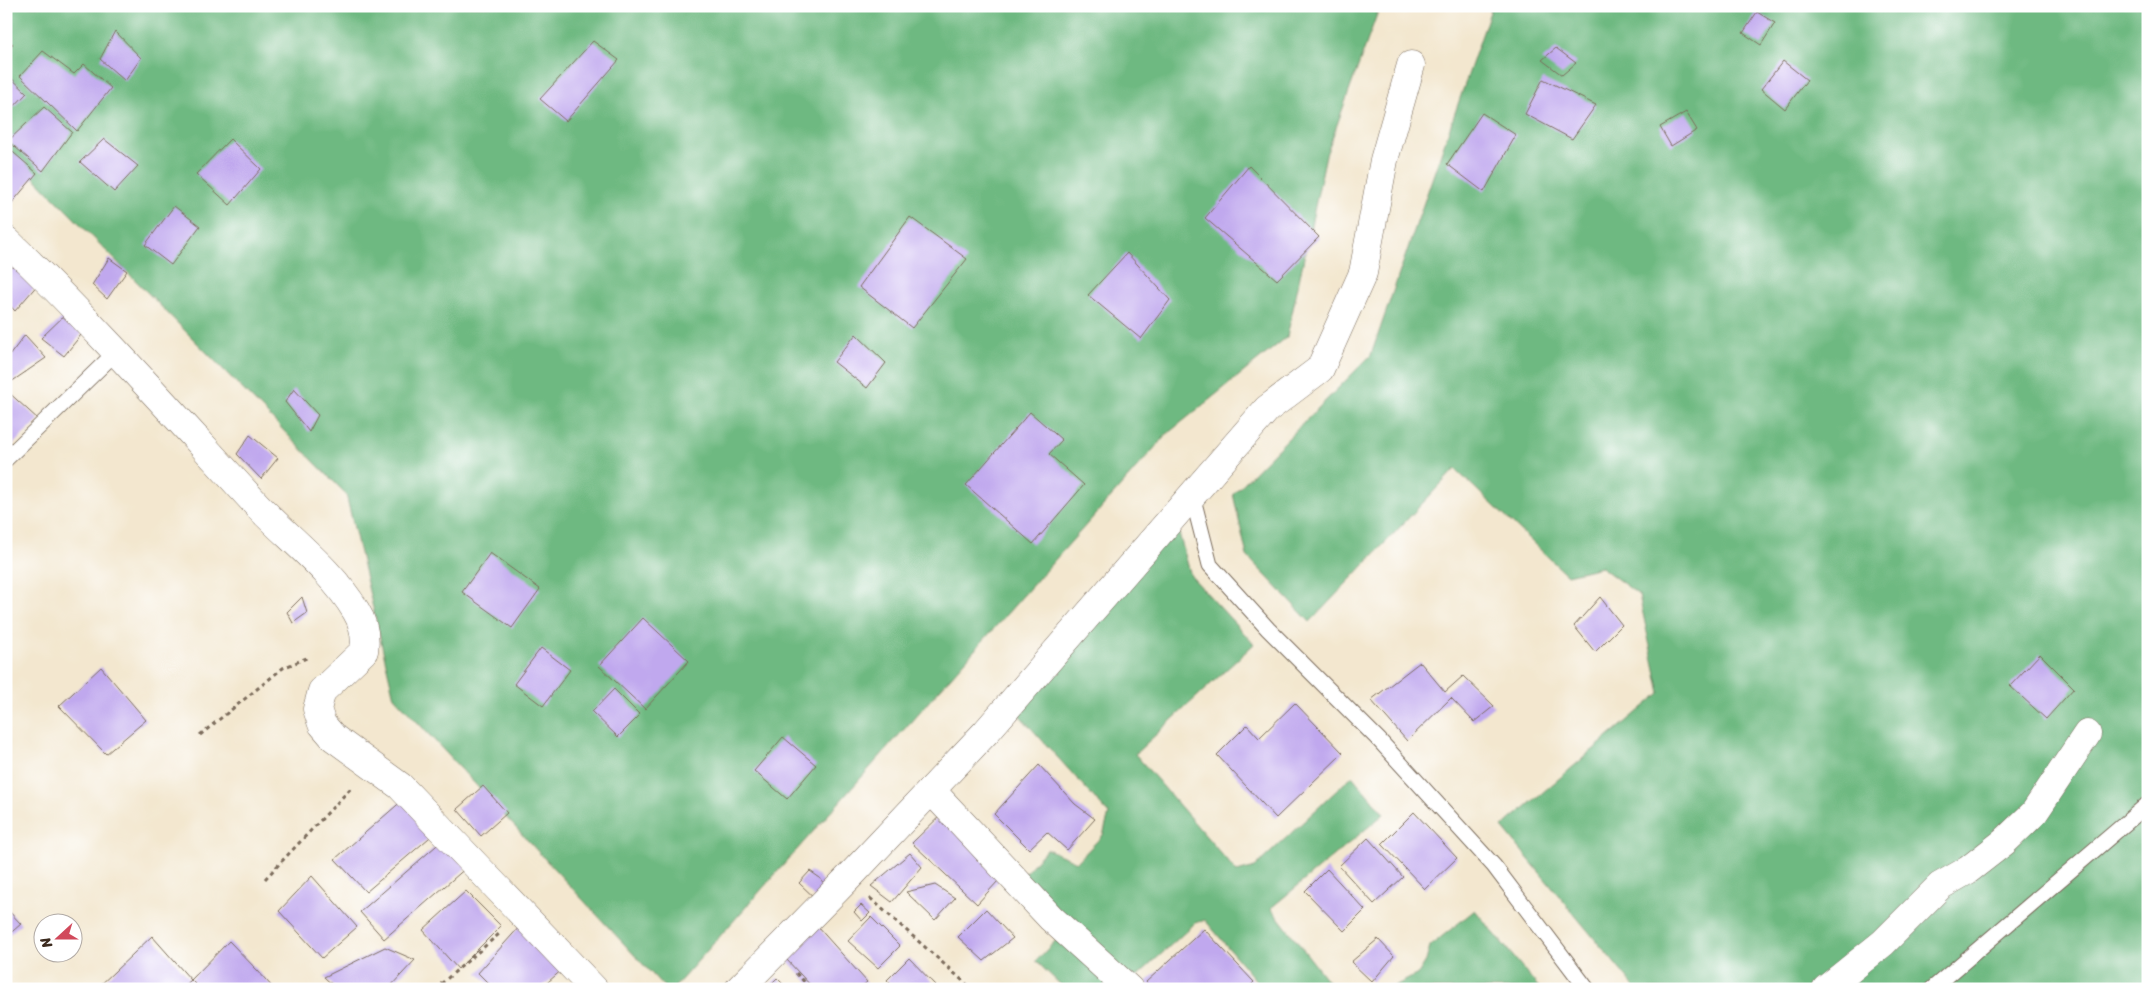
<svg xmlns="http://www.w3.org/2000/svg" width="2154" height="995" viewBox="0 0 2154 995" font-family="Sriracha,sans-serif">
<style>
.forest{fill:#6eb981;stroke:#547250}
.building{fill:#c0a8ee}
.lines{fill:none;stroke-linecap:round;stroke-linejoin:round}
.lane-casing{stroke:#7b6c5c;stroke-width:17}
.street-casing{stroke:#7b6c5c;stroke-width:29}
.path{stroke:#7b6c5c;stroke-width:3;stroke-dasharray:4 4;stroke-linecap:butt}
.lane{stroke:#fff;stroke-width:15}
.street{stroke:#fff;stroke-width:28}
</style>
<rect width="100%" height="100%" fill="#fff"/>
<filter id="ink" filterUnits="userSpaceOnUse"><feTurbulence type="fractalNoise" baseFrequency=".02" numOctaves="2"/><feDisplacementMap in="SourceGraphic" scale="10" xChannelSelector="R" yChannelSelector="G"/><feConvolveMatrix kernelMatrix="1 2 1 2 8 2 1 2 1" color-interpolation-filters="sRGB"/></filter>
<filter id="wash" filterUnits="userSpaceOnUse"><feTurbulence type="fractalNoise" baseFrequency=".0096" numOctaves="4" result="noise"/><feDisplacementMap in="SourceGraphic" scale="20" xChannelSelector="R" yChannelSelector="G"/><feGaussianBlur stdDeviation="1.12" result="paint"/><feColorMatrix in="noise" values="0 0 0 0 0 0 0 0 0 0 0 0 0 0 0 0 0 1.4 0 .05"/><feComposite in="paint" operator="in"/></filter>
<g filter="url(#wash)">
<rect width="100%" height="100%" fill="#f3e7cf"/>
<!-- forest -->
<g class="forest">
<polygon points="6,6 1380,6 1326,155 1287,337 1167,434 673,989 666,989 394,697 346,494 6,149"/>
<polygon points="1492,6 2148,6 2148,989 1636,989 1502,827 1660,693 1639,595 1601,567 1567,575 1455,469 1310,622 1247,556 1233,494 1371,355"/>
<polygon points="1177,526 1191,576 1254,644 1135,754 1237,872 1255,867 1352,776 1384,814 1271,908 1334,989 1263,989 1205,920 1195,923 1131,982 1136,989 1065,989 1036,961 1064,932 1018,881 1047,849 1077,862 1103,835 1109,814 1012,707"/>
<polygon points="1475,910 1540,989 1389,989 1418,974 1426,961 1430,946"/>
</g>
<g id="blocks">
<!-- building -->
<g class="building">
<polygon points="1757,12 1775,23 1761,45 1743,33"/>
<polygon points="115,31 141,58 125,81 100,59"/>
<polygon points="6,37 13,44 6,50"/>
<polygon points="593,41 619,60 566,121 540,99"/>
<polygon points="1556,48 1576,63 1562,75 1542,60"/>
<polygon points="43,51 74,74 84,64 111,88 77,131 20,76"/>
<polygon points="1783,61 1807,80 1785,109 1761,89"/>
<polygon points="6,73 27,93 6,115"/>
<polygon points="1543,79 1596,105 1572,139 1525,114"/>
<polygon points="44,107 72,132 43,171 8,141"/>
<polygon points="1686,112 1697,130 1671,146 1660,127"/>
<polygon points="1482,113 1516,135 1484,192 1447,164"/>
<polygon points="104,139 138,166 114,192 80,162"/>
<polygon points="230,139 261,169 230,205 196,174"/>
<polygon points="6,146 37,173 11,204 6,200"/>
<polygon points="1249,166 1319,237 1277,280 1205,218"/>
<polygon points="174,206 200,226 171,265 145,245"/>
<polygon points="910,217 967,259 912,328 859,287"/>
<polygon points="1127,253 1170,300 1141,339 1088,295"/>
<polygon points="109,258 127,271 107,299 92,285"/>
<polygon points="12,267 39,283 15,311 6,301 6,270"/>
<polygon points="69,311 85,330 64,356 41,338"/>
<polygon points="856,334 886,363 867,388 834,362"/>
<polygon points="25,335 46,358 11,382 6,373 6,360"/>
<polygon points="294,389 318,415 309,432 285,402"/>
<polygon points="6,390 39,420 6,451"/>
<polygon points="1030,412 1062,440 1049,454 1084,485 1033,544 966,485"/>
<polygon points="250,435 278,458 261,479 237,454"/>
<polygon points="490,553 540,589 512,628 462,592"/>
<polygon points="302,597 307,613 293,623 287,612"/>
<polygon points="1600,597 1622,625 1595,652 1574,626"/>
<polygon points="643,618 689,661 645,709 599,666"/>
<polygon points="541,648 570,670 543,706 514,684"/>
<polygon points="2040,654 2074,688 2046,719 2010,686"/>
<polygon points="1420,662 1445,692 1463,676 1494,706 1474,722 1451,698 1407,741 1371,700"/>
<polygon points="101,667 146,720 106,754 59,706"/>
<polygon points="614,689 640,715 618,737 592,712"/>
<polygon points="1295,703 1343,753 1276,818 1217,755 1247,725 1259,738"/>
<polygon points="783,737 816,765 787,799 754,771"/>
<polygon points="1039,765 1075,804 1095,819 1067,850 1047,832 1029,849 994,814"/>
<polygon points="483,786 507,813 481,836 457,809"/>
<polygon points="404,799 436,832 366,892 335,859"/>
<polygon points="949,807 1009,869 977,904 912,843"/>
<polygon points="1414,812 1457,858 1425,889 1382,844"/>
<polygon points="1368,838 1403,877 1374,904 1339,866"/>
<polygon points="444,839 467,867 384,939 360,912"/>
<polygon points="910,853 922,867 892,902 871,886"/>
<polygon points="1327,869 1365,910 1344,931 1305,891"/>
<polygon points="810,871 820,878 828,890 819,902 799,883"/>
<polygon points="312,876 357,927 322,958 279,911"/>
<polygon points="935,885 955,898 935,920 906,892"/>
<polygon points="466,891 501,926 458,969 423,930"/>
<polygon points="861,905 870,913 862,921 854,912"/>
<polygon points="6,908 21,924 6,937"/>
<polygon points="986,909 1013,938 984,961 958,937"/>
<polygon points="871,917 900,946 878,968 848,941"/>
<polygon points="521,925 564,968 540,989 494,989 478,973"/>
<polygon points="817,926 867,982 859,989 814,989 786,959"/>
<polygon points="1204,929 1254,982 1247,989 1152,989 1146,982"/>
<polygon points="152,936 191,980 181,989 96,989"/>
<polygon points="1378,939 1394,956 1372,982 1351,962"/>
<polygon points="229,941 258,971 274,989 200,989 191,980"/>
<polygon points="385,947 415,960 388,989 337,989 324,977"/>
<polygon points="909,958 935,985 932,989 895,989 887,980"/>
<polygon points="777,978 788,989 766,989"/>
</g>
</g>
</g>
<g filter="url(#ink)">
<use href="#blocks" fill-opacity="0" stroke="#7b6c5c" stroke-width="1"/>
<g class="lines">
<defs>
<g id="lane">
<polyline points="6,459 116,352"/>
<polyline points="1192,495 1210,565 1268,629 1379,740 1494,866 1587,989"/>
<polyline points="1932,989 2148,804"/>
</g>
<g id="street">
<path d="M6 240C94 324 174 415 256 504 289 539 331 569 356 611 364 624 366 637 364 651L322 691 317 709 322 724 334 738 400 786 594 989"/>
<polyline points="931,790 1051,918 1129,989"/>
<polyline points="739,989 851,875 986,732 1267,409 1320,369 1363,273 1384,160 1411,65"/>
<polyline points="1826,989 1883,943 1940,886 1968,870 2004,842 2034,813 2087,734"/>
</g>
</defs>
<!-- lane casing -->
<use href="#lane" class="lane-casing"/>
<!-- street casing -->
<use href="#street" class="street-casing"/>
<!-- path -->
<g class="path">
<polyline points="200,735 283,668 309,657"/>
<polyline points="265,879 351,788"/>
<polyline points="870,898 972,989"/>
<polyline points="796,973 811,989"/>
<polyline points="435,989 499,934"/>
</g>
<!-- lane -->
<use href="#lane" class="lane"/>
<!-- street -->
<use href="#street" class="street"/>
</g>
</g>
<!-- margin -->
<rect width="2154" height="995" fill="none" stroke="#fff" stroke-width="25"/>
<!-- north arrow -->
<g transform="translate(58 938) rotate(249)"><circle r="24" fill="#ffffff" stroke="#b1aaa5"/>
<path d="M0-4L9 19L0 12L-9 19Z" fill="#d1495b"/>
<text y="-8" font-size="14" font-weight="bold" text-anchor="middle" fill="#3b2a1e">N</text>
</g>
</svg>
